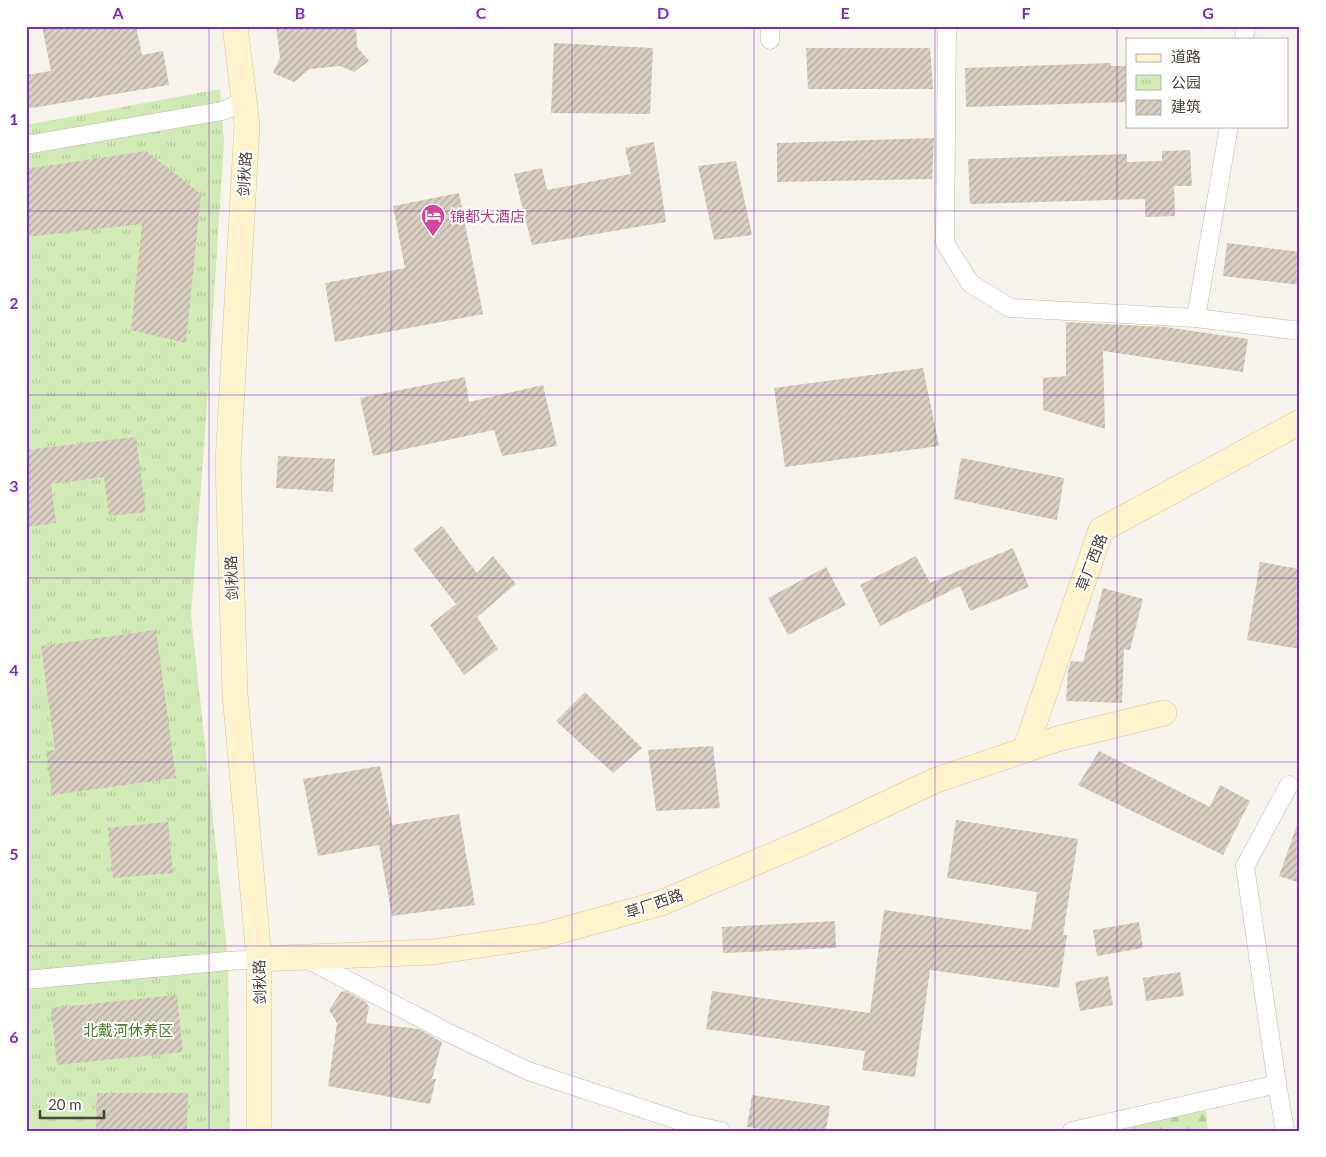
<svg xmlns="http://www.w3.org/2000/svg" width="1326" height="1157" viewBox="0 0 1326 1157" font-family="Lato,'Noto Sans SC',sans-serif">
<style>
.forest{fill:url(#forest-firs)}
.park{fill:url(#park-tufts)}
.building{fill:url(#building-hatch)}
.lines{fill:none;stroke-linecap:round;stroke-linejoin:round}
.minor-casing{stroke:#c2bbae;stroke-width:19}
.secondary-casing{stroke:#d6c79b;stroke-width:26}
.minor{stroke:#fff;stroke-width:18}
.secondary{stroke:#fff3cd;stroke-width:25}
.grid{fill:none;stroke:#7b2cbf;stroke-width:1;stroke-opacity:0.55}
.labels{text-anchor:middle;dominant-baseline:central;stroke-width:4;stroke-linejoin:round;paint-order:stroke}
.street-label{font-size:15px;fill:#4b4439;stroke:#fff}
.hotel-label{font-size:15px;fill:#b23c85;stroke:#fff;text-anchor:start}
.park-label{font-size:15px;fill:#4a7f2a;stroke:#fff}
.neatline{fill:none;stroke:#7b2cbf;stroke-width:2}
.grid-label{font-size:16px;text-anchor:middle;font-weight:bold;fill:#7b2cbf}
</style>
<defs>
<pattern id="forest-firs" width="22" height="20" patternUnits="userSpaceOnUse" patternTransform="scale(1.25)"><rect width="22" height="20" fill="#d2eab5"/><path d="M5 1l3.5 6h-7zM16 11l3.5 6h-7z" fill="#b6ca9c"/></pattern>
<pattern id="park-tufts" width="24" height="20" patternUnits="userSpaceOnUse" patternTransform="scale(1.25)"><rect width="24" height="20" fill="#d2eab5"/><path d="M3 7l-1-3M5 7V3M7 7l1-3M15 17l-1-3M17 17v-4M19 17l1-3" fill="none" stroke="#b6ca9c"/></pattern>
<pattern id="building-hatch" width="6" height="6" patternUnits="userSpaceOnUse" patternTransform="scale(1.25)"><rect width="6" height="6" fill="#d8cfc1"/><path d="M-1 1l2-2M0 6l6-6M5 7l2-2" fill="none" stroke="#b1aa9e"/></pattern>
</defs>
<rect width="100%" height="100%" fill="#f6f3ec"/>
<!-- forest -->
<polygon class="forest" points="1206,1111 1208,1131 1081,1131 1072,1123"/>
<!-- park -->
<polygon class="park" points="220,89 224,142 205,434 191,614 228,961 230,1131 26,1131 26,125"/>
<!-- building -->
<g class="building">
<polygon points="42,26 136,26 142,55 163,51 169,85 26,109 26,75 51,71"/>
<polygon points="276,26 356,26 357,47 369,61 354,72 340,66 310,69 294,82 273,73 280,58"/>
<polygon points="554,43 653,48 650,114 551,113"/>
<polygon points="806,48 930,48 933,89 808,89"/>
<polygon points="1111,63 1111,66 1127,66 1127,102 966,107 965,68"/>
<polygon points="934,138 932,179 777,182 777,143"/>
<polygon points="654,142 666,222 532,245 514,174 542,168 547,190 631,174 625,148"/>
<polygon points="1190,150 1192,186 1174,186 1175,216 1145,217 1145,199 970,204 968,159 1127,154 1127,162 1162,161 1162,151"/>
<polygon points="146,151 201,194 186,343 131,330 142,224 26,237 26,169"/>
<polygon points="736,161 752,235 714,240 698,166"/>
<polygon points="459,193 483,314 335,342 325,283 405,268 393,206"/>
<polygon points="1227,243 1300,252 1300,285 1223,276"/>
<polygon points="1066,322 1165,327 1248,339 1243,372 1103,351 1105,429 1043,410 1043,378 1066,376"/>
<polygon points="923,368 939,446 785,467 774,388"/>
<polygon points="465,377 469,402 543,385 557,446 502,456 494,430 373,456 360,398"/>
<polygon points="136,437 146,512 109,516 104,477 51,484 56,523 26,527 26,450"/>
<polygon points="278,456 335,459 333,492 276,488"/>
<polygon points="961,458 1064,478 1057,520 954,499"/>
<polygon points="442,526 477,573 493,556 516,584 477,617 498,649 464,675 430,625 456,604 413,549"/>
<polygon points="1013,548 1029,587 970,611 960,586 880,626 860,585 916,556 930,583"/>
<polygon points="1260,562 1300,569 1300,649 1247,640"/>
<polygon points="826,567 846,605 788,635 768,598"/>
<polygon points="1103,588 1143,599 1130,650 1124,649 1122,703 1066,701 1068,671 1071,661 1083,662"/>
<polygon points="156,630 176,778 52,795 46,751 55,750 41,646"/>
<polygon points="585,692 642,748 613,773 556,721"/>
<polygon points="713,746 720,808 656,811 648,750"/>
<polygon points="1099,751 1210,807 1220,785 1250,801 1223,855 1078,785"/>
<polygon points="380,766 392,825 459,814 475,905 392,916 379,845 318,856 303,779"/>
<polygon points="956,820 1078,839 1063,935 1067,935 1059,988 930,970 915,1077 862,1070 865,1051 706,1029 712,991 870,1013 884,910 1031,930 1037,892 947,878"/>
<polygon points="168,822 173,873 113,878 108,828"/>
<polygon points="1297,825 1300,826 1300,883 1279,876"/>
<polygon points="835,921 836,948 723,953 722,927"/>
<polygon points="1139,922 1143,948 1097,956 1093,930"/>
<polygon points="1180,972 1184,996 1146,1001 1143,978"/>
<polygon points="1108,976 1113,1005 1080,1011 1075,982"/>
<polygon points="346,991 366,1002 369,1007 366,1023 419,1029 442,1042 432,1079 436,1079 430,1104 328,1086 337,1023 329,1010 341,992"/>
<polygon points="177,995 183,1052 57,1065 51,1008"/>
<polygon points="97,1093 188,1093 187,1131 96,1131"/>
<polygon points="752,1095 830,1106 826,1131 774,1131 747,1127"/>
</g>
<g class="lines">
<defs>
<g id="minor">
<polyline points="770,26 770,40"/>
<polyline points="947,26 945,243 970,283 1010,308 1196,318 1300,331"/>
<polyline points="1244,39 1246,26"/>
<polyline points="26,145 222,111 245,101"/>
<polyline points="1196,318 1229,126"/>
<polyline points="305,958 447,1032 528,1071 689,1124 721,1131"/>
<polyline points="26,980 228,961 259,959"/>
<polyline points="1072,1131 1277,1084"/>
<polyline points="1285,1131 1277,1084 1245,866 1289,785"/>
</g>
<g id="secondary">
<polyline points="235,26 247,125 228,462 235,694 259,959 259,1131"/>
<polyline points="1025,750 1101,530 1300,422"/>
<polyline points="259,959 433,952 542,936 661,903 820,835 934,781 1057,739 1164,713"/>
</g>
</defs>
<!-- minor casing -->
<use href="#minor" class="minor-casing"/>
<!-- secondary casing -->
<use href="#secondary" class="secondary-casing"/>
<!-- minor -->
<use href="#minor" class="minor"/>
<!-- secondary -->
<use href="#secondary" class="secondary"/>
</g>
<!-- grid -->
<path class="grid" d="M209 26V1131M391 26V1131M572 26V1131M754 26V1131M935 26V1131M1117 26V1131M26 211H1300M26 395H1300M26 578H1300M26 762H1300M26 946H1300"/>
<!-- icons -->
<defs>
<symbol id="hotel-pin" viewBox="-11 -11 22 30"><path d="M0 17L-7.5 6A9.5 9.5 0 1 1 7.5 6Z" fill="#d1479c" stroke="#fff"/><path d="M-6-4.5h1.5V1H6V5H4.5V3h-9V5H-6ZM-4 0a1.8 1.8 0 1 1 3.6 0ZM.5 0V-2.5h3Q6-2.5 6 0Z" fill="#fff"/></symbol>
</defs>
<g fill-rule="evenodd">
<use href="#hotel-pin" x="419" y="202" width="28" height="38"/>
</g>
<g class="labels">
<!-- street labels -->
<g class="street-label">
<text transform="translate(244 174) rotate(-87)">剑秋路</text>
<text transform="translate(1091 562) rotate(-69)">草厂西路</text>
<text transform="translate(231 578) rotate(-92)">剑秋路</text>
<text transform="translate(654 903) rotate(-19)">草厂西路</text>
<text transform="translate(259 982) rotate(-91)">剑秋路</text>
</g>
<!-- hotel labels -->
<g class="hotel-label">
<text x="450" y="216">锦都大酒店</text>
</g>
<!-- park labels -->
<g class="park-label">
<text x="128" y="1030">北戴河休养区</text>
</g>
</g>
<!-- border -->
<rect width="1326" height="1157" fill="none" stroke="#ffffff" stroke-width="55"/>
<!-- legend -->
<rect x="1126" y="38" width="162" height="90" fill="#ffffff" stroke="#b7b4b0"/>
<rect x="1136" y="54" width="25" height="8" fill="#fff3cd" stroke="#b7b4b0"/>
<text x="1171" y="62" font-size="15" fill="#4b4439">道路</text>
<rect x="1136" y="75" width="25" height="15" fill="url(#park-tufts)" stroke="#b7b4b0"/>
<text x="1171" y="88" font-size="15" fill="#4b4439">公园</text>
<rect x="1136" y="100" width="25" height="15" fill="url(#building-hatch)" stroke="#b7b4b0"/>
<text x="1171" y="112" font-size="15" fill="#4b4439">建筑</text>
<!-- scale -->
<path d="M40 1110v8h64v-8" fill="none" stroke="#4b4439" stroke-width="2.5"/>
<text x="48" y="1110" font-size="15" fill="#4b4439" stroke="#ffffff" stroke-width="4" paint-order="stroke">20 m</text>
<rect x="28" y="28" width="1270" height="1102" class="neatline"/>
<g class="grid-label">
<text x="118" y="19">A</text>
<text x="300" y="19">B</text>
<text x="481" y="19">C</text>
<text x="663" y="19">D</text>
<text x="845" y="19">E</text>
<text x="1026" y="19">F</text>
<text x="1208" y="19">G</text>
<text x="14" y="125">1</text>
<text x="14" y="309">2</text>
<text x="14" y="492">3</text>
<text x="14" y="676">4</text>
<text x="14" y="860">5</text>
<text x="14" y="1043">6</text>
</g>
</svg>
